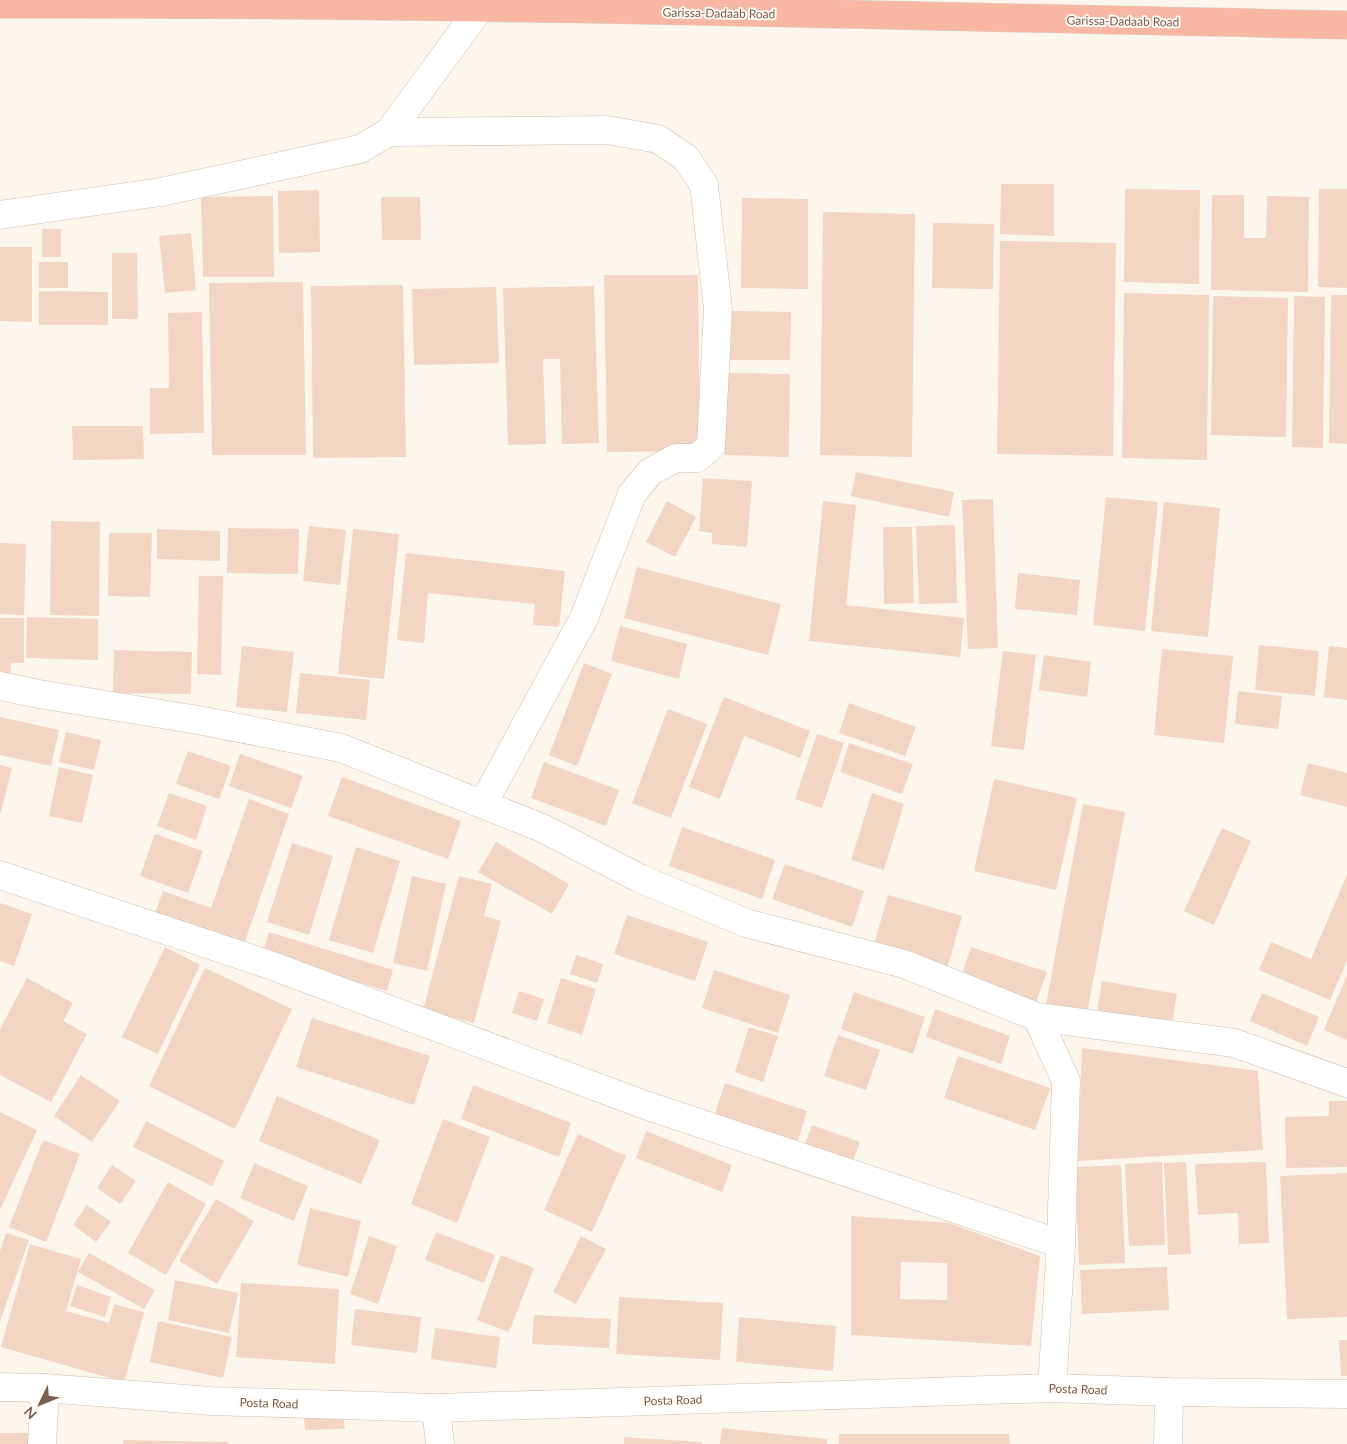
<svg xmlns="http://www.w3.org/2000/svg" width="1347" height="1444" viewBox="0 0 1347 1444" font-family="Lato,sans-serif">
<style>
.building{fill:#f3d5c3;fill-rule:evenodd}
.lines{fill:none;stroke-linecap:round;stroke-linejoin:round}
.minor-casing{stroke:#d1beb0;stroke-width:29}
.highway-casing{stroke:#dad1cd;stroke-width:29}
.minor{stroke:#fff;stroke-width:28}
.highway{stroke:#f7b7a3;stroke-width:28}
.labels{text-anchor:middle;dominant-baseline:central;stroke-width:4;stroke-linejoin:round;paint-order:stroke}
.street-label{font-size:12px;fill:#7a5c4d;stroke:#fffaf3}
</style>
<rect width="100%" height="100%" fill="#fdf6ec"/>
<!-- building -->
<g class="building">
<polygon points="1001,184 1054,184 1054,236 1000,234"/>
<polygon points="1125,189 1200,190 1199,284 1124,282"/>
<polygon points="1319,189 1347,189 1347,288 1318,287"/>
<polygon points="319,190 320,252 279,253 278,191"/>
<polygon points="1212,195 1244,195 1244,238 1266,238 1267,196 1309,197 1308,292 1211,290"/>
<polygon points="273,196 274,277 203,277 201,197"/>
<polygon points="381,197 420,197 421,240 382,240"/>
<polygon points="742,198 808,199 808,289 741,288"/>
<polygon points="823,212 915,214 912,457 820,455"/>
<polygon points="933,223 994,224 993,289 932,288"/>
<rect x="42" y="229" width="19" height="28"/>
<polygon points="191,233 196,290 165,293 159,236"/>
<polygon points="1000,241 1116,243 1113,456 997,454"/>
<polygon points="0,247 32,247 32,322 0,321"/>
<polygon points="112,253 137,253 138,319 112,319"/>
<rect x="39" y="262" width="29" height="26"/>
<polygon points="604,275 698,275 700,451 607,452"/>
<polygon points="303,282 306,455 212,455 209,283"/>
<polygon points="403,285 406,457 313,458 311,286"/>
<polygon points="594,286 599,443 562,444 560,359 543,359 546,444 508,445 503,288"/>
<polygon points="496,287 499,363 414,365 412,289"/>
<polygon points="39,291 108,292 108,325 39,325"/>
<polygon points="1124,293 1209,295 1207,460 1122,458"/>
<polygon points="1331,295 1347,295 1347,444 1329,443"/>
<polygon points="1213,296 1288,298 1286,437 1211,435"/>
<polygon points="1294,296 1325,297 1323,448 1292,447"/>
<polygon points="729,311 791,312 790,360 729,360"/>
<polygon points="202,312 204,433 150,434 150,388 169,388 168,313"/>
<polygon points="725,373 790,374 789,457 725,455"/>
<polygon points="72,426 143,426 144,459 73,460"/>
<polygon points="856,472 954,492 949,517 851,496"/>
<polygon points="703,478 752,481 747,547 712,544 712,533 699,531"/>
<polygon points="1106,497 1158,502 1145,631 1093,625"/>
<polygon points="993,499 998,648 968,649 962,500"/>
<polygon points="667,501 696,517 675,557 646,542"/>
<polygon points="823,501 856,505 846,605 964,618 960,657 809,641"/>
<polygon points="1164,502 1220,508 1208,637 1151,631"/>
<polygon points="51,521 100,522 99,616 50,615"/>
<polygon points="955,525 957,603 919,604 916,526"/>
<polygon points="309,526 346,530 340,585 303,581"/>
<polygon points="883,527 912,527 914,603 884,604"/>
<polygon points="228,528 299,529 298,574 227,573"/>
<polygon points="157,529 220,531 220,561 157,559"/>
<polygon points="353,529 399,534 384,679 338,674"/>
<polygon points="109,533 152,533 150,597 108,596"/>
<polygon points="0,543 26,544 24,615 0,614"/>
<polygon points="406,553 565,571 559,627 533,625 535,604 428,593 424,643 397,640"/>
<polygon points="637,567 781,604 768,655 624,618"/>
<polygon points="1018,573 1080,580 1077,615 1015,609"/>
<polygon points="199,576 223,576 221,675 197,674"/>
<polygon points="27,617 98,619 98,660 26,658"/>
<polygon points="0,618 24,618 24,663 11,663 10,674 0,674"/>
<polygon points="620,626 687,644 679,679 611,661"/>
<polygon points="1259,645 1319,651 1315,696 1255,690"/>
<polygon points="242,646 294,652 287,712 236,707"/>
<polygon points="1329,646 1347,648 1347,700 1324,697"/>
<polygon points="1162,649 1233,656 1224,743 1154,735"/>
<polygon points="114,650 192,652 191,694 113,693"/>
<polygon points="1003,651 1036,655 1024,750 991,746"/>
<polygon points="1044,655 1091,662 1087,697 1039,690"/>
<polygon points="584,663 612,674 577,766 549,755"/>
<polygon points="300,673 370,680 366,720 296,713"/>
<polygon points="1238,691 1282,696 1278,729 1235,724"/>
<polygon points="724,697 810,731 800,758 744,736 720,799 689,787"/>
<polygon points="849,703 916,727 905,756 839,733"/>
<polygon points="668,709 707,724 671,818 632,803"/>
<polygon points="0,717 59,730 51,766 0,755"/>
<polygon points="66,732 101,740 94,770 59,762"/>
<polygon points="817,734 844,743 822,808 795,799"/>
<polygon points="849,743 913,764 902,794 840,772"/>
<polygon points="188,751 231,766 219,799 176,784"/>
<polygon points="240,754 303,776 291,808 229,786"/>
<polygon points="544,762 619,790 606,826 531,798"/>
<polygon points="1308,763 1347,773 1347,807 1300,795"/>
<polygon points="0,765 12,768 1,812 0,812"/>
<polygon points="59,767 93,775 82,823 49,816"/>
<polygon points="342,777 461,821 448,859 328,816"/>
<polygon points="994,779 1077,798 1056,890 974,871"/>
<polygon points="169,793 207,806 196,840 157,826"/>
<polygon points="872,793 904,804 884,870 851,860"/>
<polygon points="249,799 289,814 241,953 152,921 163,891 211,908"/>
<polygon points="1083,804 1125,812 1087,1013 1046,1005"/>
<polygon points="682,827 775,860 762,899 669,866"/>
<polygon points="1222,828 1251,841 1214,925 1184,911"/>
<polygon points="155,834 203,851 188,893 140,876"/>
<polygon points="496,842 569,884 552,914 478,872"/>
<polygon points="292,843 333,856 309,935 267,922"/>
<polygon points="356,847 400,861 373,953 329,940"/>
<polygon points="785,864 864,891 852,927 772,899"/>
<polygon points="1347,875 1347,961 1330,1000 1259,970 1271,942 1311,959"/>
<polygon points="412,876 446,884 427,971 393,963"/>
<polygon points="459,876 492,884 484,916 501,921 474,1023 423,1010"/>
<polygon points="888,895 962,916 948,966 874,945"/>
<polygon points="0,903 32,914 14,966 0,961"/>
<polygon points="627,915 708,942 695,981 614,954"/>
<polygon points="269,932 393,970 387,991 262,954"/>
<polygon points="165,947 200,965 158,1054 122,1037"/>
<polygon points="971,947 1047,972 1036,1002 961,977"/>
<polygon points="576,955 603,964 597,983 570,974"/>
<polygon points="205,968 292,1009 235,1129 149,1086"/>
<polygon points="714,970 790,995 778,1033 702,1008"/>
<polygon points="1347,975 1347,1040 1324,1030"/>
<polygon points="27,978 73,1003 63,1021 87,1034 51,1102 0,1075 0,1029"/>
<polygon points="561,978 596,989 582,1035 547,1023"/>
<polygon points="1102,981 1177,994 1172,1025 1097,1011"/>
<polygon points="519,991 544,999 537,1021 512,1013"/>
<polygon points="854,992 925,1017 913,1054 841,1029"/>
<polygon points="1262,993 1319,1017 1307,1046 1250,1021"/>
<polygon points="935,1009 1010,1036 1001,1064 926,1037"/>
<polygon points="312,1018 430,1056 414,1105 296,1067"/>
<polygon points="749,1027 778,1036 763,1082 735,1072"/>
<polygon points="838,1035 880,1050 866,1090 824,1076"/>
<polygon points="1082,1048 1258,1071 1263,1150 1078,1161"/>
<polygon points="958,1056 1050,1088 1035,1130 944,1098"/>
<polygon points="81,1075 120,1101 92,1142 54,1116"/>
<polygon points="725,1083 807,1111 797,1143 714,1116"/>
<polygon points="473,1085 571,1123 559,1157 461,1119"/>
<polygon points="277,1096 380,1140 361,1184 259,1141"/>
<polygon points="1329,1101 1347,1101 1347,1167 1286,1168 1285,1117 1329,1116"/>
<polygon points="0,1112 37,1130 1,1208 0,1207"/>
<polygon points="443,1119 490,1137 457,1223 411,1204"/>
<polygon points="146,1121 224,1161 212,1186 133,1147"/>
<polygon points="812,1125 860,1142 851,1167 803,1150"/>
<polygon points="646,1131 732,1165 722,1192 636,1158"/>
<polygon points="578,1134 626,1156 592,1232 544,1210"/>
<polygon points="43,1140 80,1154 46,1242 9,1227"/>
<polygon points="1162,1162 1165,1245 1129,1246 1125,1164"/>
<polygon points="1186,1162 1191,1254 1168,1255 1164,1163"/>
<polygon points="1266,1162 1269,1243 1239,1244 1238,1213 1198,1215 1195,1164"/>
<polygon points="254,1163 308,1186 294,1221 240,1198"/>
<polygon points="112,1165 136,1181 120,1204 97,1188"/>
<polygon points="1121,1165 1125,1263 1079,1265 1075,1167"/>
<polygon points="1347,1173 1347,1317 1287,1319 1280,1176"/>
<polygon points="168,1182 206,1204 166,1275 128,1253"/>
<polygon points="216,1199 254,1221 217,1284 179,1261"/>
<polygon points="87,1205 111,1222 96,1242 73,1225"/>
<polygon points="310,1208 361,1221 348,1277 297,1265"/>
<path d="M851 1216 949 1223 1040 1256 1031 1346 851 1335ZM901 1262 947 1263V1300L900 1299Z"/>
<polygon points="436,1232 495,1255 484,1283 425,1260"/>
<polygon points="6,1233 29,1240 0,1321 0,1251"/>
<polygon points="369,1236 397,1246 378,1304 350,1294"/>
<polygon points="581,1236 606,1249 576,1304 553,1292"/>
<polygon points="30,1244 81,1259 66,1311 109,1323 114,1304 144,1312 124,1382 1,1347"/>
<polygon points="89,1253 155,1290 144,1309 78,1272"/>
<polygon points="501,1255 534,1268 509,1332 477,1320"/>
<polygon points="1167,1267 1169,1310 1082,1314 1080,1270"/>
<polygon points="175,1280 238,1293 229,1333 168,1320"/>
<polygon points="241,1283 339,1289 335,1364 236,1357"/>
<polygon points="77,1285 111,1297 105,1317 70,1306"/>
<polygon points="619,1297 723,1303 720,1360 616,1354"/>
<polygon points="355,1309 421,1317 417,1353 351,1345"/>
<polygon points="534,1315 611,1319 609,1348 532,1344"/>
<polygon points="739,1317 836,1326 833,1371 736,1362"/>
<polygon points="158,1321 232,1337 223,1378 150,1362"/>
<polygon points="435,1328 500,1337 496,1368 431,1359"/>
<polygon points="1339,1340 1347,1340 1347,1376 1341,1376"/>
<polygon points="343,1414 345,1429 305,1430 304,1416"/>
<polygon points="722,1428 827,1439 827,1444 720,1444"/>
<rect x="0" y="1433" width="29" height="11"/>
<polygon points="839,1434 1009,1434 1010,1444 839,1444"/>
<polygon points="624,1437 702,1442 702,1444 624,1444"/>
<polygon points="123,1440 228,1442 228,1444 123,1444"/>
</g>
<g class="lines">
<defs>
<g id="minor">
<polyline points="389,132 607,130 658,139 686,158 704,185 718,309 711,446 697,458 676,458 650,472 632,494 584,618 483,804"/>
<polyline points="0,215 161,192 360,149 389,132 480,8"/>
<polyline points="0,686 39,694 198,720 341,748 542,828 639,878 746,923 904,964 1037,1017 1234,1043 1347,1083"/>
<polyline points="0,875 270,965 645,1105 1061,1244"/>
<polyline points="1037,1017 1066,1081 1061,1244 1052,1388"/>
<polyline points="0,1387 45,1388 211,1401 436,1408 1052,1388 1169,1392 1347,1394"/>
<polyline points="436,1408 440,1444"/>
<polyline points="42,1444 45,1388"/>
<polyline points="1168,1444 1169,1392"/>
</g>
<path id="highway" d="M0 4C449 3 898 16 1347 25"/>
</defs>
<!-- minor casing -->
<use href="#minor" class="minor-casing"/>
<!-- highway casing -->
<use href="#highway" class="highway-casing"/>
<!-- minor -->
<use href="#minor" class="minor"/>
<!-- highway -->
<use href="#highway" class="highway"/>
</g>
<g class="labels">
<!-- street labels -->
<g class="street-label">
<text transform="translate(719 13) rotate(1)">Garissa-Dadaab Road</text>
<text transform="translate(1123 21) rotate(1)">Garissa-Dadaab Road</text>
<text transform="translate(1078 1389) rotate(2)">Posta Road</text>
<text transform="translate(673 1400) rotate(-2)">Posta Road</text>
<text transform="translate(269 1403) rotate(2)">Posta Road</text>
</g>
</g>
<!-- north arrow -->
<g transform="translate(40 1404) rotate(227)" stroke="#fffaf3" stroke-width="4" paint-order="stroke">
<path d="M0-4L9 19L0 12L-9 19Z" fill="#7a5c4d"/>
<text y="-8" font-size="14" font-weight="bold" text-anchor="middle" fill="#7a5c4d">N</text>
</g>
</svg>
